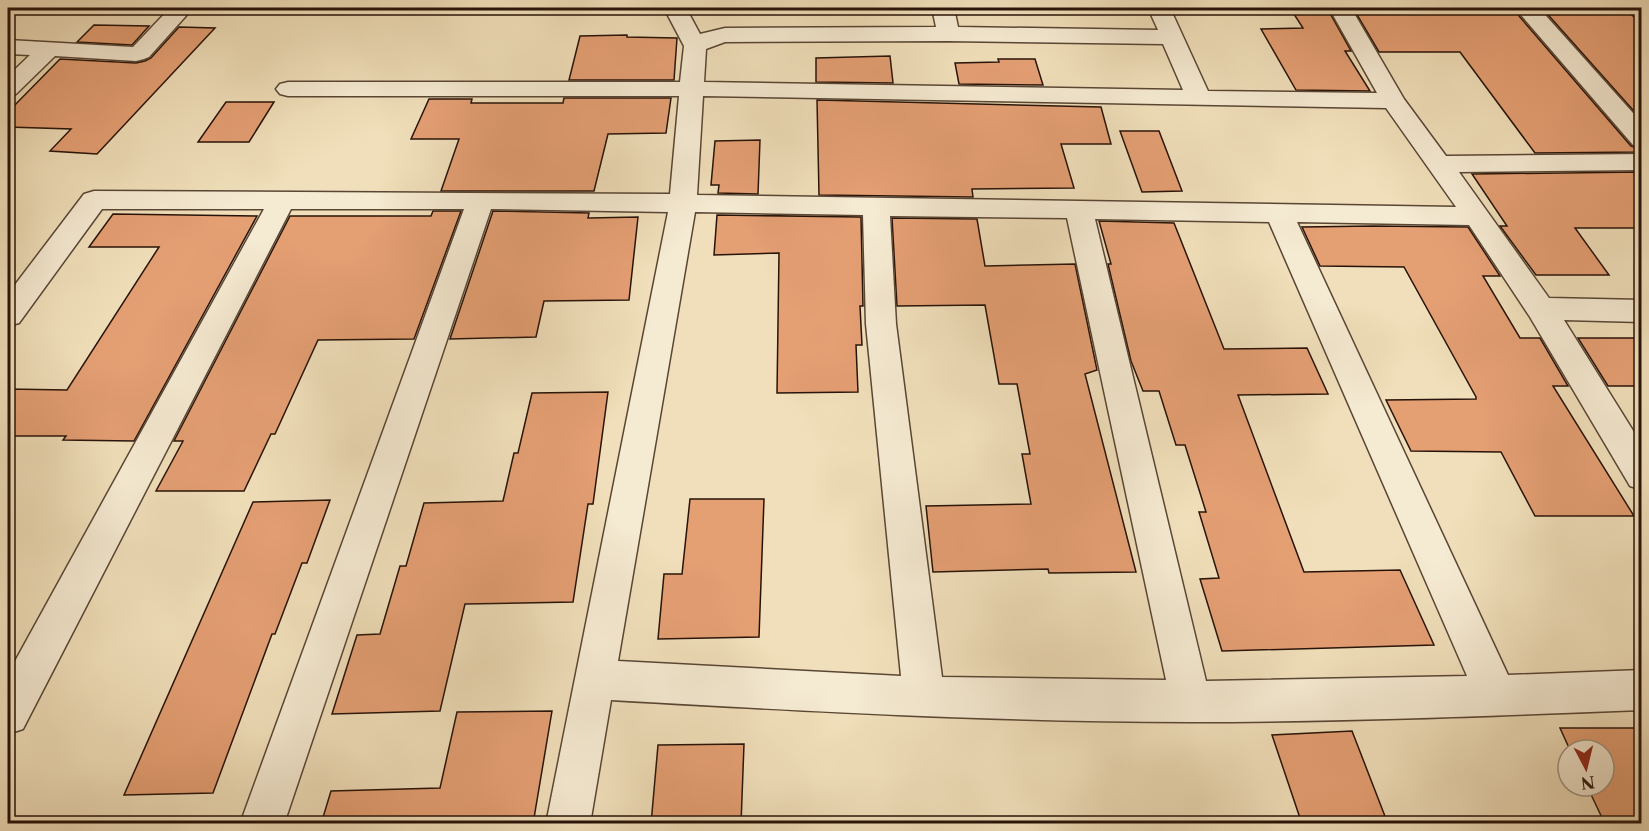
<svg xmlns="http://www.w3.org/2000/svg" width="1649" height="831" viewBox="0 0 1649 831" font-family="'Libre Caslon Text',serif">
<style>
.building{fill:#e49f73;stroke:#271309;stroke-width:1.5}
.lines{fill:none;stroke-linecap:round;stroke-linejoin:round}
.street-casing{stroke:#594635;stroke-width:3}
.street{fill:#f5ead2;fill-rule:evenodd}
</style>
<rect width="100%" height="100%" fill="#f0dfba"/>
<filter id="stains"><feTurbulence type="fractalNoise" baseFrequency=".00333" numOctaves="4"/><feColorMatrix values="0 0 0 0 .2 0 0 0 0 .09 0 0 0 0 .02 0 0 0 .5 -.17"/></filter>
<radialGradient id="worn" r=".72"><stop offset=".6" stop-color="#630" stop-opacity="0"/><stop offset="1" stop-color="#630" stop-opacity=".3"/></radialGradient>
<!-- building -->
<g class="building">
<polygon points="1290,8 1327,8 1351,51 1345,51 1370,91 1296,90 1261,29 1303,28"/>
<polygon points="1353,8 1517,8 1519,16 1631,146 1641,149 1641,152 1535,153 1460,52 1379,52"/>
<polygon points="1542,8 1625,8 1641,24 1641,119"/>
<polygon points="94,25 149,26 132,45 77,42"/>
<polygon points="179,27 215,28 97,154 50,151 71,129 8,127 8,112 60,59 136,63 145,61 151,58"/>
<polygon points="627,35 627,37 677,38 674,80 569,80 580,36"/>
<polygon points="890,56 893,83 816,82 816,58"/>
<polygon points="998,59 1035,59 1043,85 959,84 955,63 999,62"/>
<polygon points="564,98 671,98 666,133 608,134 594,191 441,191 459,139 411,139 429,99 472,99 471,103 563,103"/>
<polygon points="817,100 1101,107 1111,144 1061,144 1074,188 972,189 973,197 819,195"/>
<polygon points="226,102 274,102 249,142 198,142"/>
<polygon points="1120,131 1159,131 1182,191 1142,192"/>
<polygon points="760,140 758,194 718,193 719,185 711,185 715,141"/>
<polygon points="1641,172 1641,228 1575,228 1609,275 1536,275 1500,226 1507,226 1472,174"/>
<polygon points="433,211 461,211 414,339 318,340 275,434 271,434 244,491 156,491 183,441 174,441 290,216 431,216"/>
<polygon points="493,211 589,213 588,218 638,217 629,300 544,301 536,337 450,339"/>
<polygon points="113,214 257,216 134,441 63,440 66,436 8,436 8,389 67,390 159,247 89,247"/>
<polygon points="717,215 861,217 863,306 860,306 862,345 856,345 858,392 777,393 779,253 714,255"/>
<polygon points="892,218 977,219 985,266 1075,264 1097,370 1085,374 1136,572 1049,573 1048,569 933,572 926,506 1031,504 1022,454 1030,454 1017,384 999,384 985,305 897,306"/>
<polygon points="1099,221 1174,223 1224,349 1307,348 1328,394 1238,395 1304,572 1400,570 1434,645 1222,651 1200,579 1219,578 1199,512 1206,512 1185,445 1176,445 1159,391 1143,391 1131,361 1108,264 1111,264"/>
<polygon points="1373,226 1468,227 1500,276 1483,276 1520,338 1540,338 1568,386 1553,386 1634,516 1535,516 1501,452 1411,451 1386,400 1476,399 1476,397 1404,267 1320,266 1302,227"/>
<polygon points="1578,338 1641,338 1641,386 1608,386"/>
<polygon points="608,392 593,504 588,504 573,602 465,604 440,711 332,714 357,635 380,634 400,566 406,566 424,503 503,501 514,453 518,453 532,393"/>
<polygon points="690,499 764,499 759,637 658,639 664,574 682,574"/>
<polygon points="330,500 307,563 302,563 275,634 272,634 213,793 124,795 253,502"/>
<polygon points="552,711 533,824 321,824 331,791 440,788 457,712"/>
<polygon points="1560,728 1641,728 1641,824 1605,824 1587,786 1604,786 1604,750 1570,750"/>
<polygon points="1352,731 1388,824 1302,824 1272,735"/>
<polygon points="744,744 741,824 651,824 658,745"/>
</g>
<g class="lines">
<defs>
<g id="street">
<polygon points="170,8 193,8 149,57 144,59 136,61 55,56 16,94 8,96 8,76 30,55 8,54 8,40 133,47"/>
<path d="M664 8H686L700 34 725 28 936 27 932 8H954L958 27 1158 30 1148 8H1170L1208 91 1377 93 1329 8H1351L1404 99 1446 156 1642 154V170L1459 172 1549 298 1642 300V322L1564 320 1642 445V490L1630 486 1530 317 1469 225 1297 222 1508 675 1642 670V710C1492 716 1341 722 1191 722 998 722 805 711 611 700L590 824H546L668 212 491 209 284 824H240L464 209H291L23 729 8 734V674L264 209H102L19 323 8 326V294L84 194 94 191 670 194 679 96H288L280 94 276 89 280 84 288 82H680L684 46ZM948 41 1163 44 1183 90 704 82 706 49 725 42ZM703 96 1386 108 1456 207 697 195ZM695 212 863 215 866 324 901 676 618 661ZM890 216 1067 218 1166 680 942 677 896 324ZM1095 219 1269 222 1467 676 1206 681Z"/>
<polygon points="1520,8 1539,8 1642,123 1642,147 1633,145 1521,15 1518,10"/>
</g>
</defs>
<!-- street casing -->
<use href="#street" class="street-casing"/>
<!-- street -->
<use href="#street" class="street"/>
</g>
<!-- margin -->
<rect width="1649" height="831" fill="none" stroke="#f0dfba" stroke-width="30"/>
<rect x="9" y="9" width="1631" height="813" fill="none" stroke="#271309" stroke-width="3"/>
<rect x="15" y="15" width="1619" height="801" fill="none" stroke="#271309" stroke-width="1.5"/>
<!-- north arrow -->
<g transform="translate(1586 768) rotate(173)"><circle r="28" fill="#f5ead2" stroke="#a39482" stroke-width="1.5"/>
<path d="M0-4.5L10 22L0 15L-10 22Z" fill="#8f2418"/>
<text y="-9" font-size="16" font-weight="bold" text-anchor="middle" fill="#271309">N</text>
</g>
<rect width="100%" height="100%" filter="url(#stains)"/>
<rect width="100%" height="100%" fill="url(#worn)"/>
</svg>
